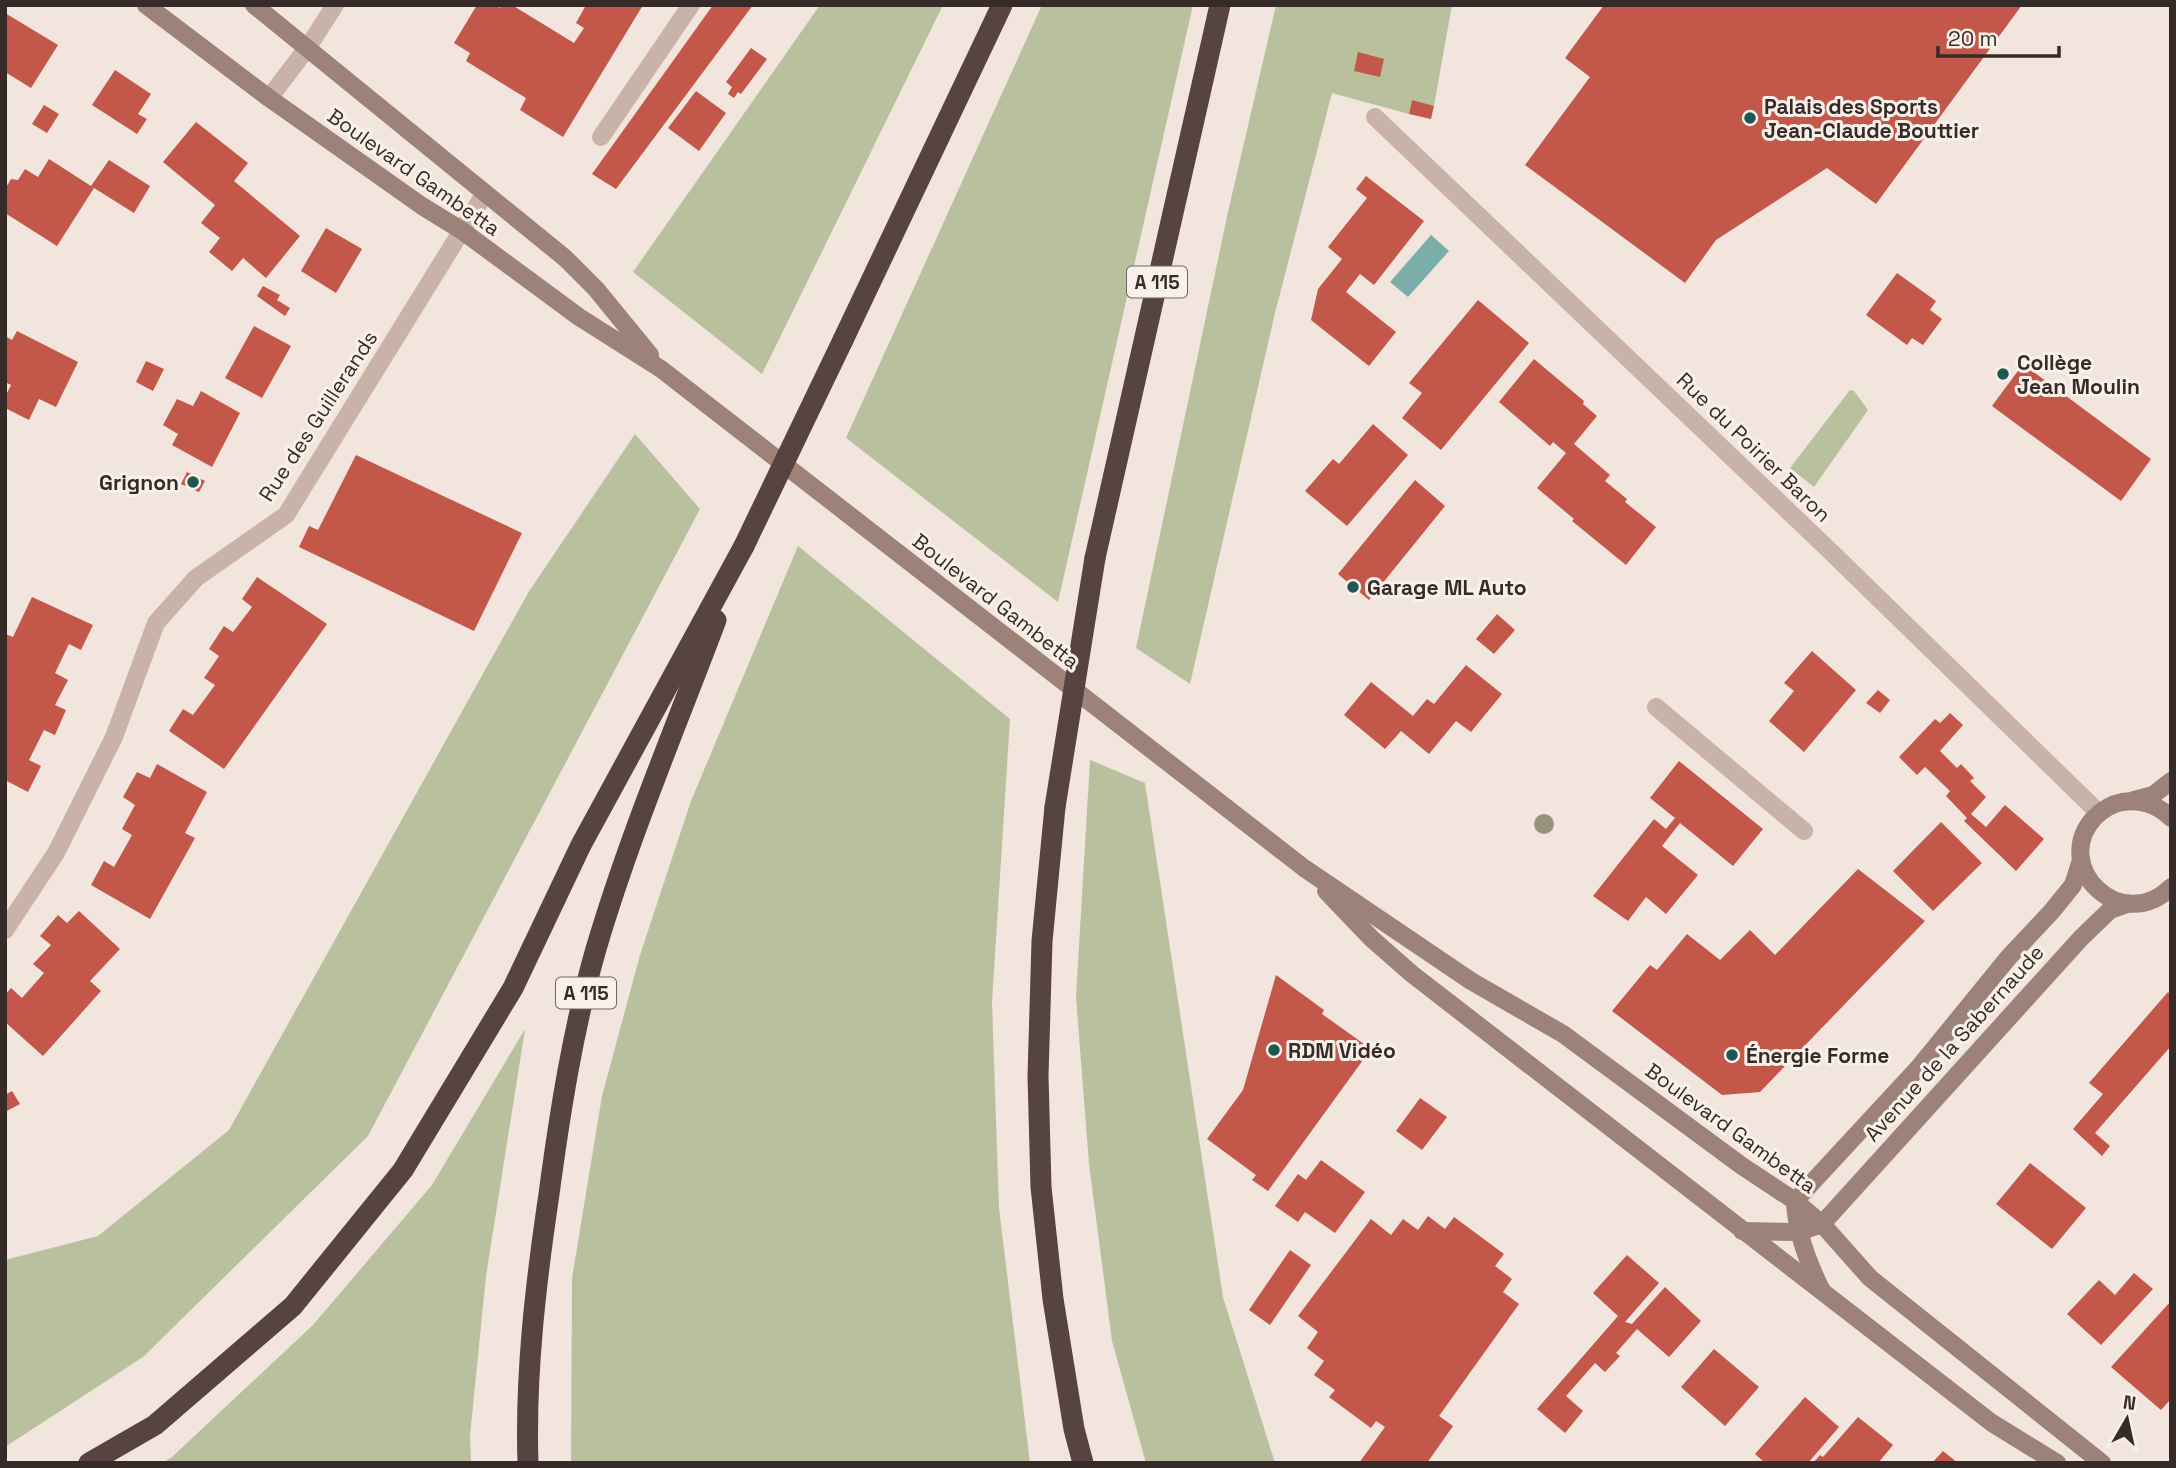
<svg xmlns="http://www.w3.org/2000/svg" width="2176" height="1468" viewBox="0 0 2176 1468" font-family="'Space Grotesk',sans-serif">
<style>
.green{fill:#b9c09d}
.water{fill:#7caea9}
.building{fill:#c3574a}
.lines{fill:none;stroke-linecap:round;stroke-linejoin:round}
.service{stroke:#c9b3a9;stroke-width:18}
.minor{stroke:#c9b3a9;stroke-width:18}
.secondary{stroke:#9d827a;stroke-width:18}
.motorway{stroke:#574440;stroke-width:21}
.motorway-bridge{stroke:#574440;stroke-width:21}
.tree{fill:#96957c}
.poi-dot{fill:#1f5753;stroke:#f9f0e9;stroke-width:2.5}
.labels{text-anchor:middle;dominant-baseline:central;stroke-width:6;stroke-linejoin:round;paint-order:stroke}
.shield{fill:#f9f0e9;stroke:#716663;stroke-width:2}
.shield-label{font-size:19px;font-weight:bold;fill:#372b29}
.poi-label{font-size:21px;font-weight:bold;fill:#372b29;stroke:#f9f0e9;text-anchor:start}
.street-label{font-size:21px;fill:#372b29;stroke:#f9f0e9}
</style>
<rect width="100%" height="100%" fill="#f2e5dd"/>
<!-- green -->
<g class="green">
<polygon points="820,5 943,5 762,374 633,272"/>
<polygon points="1042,5 1193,5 1058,602 846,438"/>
<polygon points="1276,5 1452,5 1434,106 1412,101 1409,114 1332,93 1275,313 1190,684 1136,648 1228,212"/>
<polygon points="1850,390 1854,391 1868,410 1814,487 1790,468"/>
<polygon points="635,434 700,509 368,1136 143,1357 5,1447 5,1260 98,1236 229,1130 528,593"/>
<polygon points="798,546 1010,719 992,1002 999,1208 1030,1463 571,1463 572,1278 602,1096 640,955 691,801"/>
<polygon points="1090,760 1145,783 1223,1297 1275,1463 1146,1463 1112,1341 1089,1164 1076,997"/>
<polygon points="525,1029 486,1276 470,1436 471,1463 162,1463 172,1457 313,1325 432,1185"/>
</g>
<!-- water -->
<polygon class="water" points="1431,235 1449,251 1408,297 1390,282"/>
<!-- building -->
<g class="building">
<polygon points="477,5 495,5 500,8 501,5 512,5 574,43 584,28 576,23 586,5 643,5 563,137 520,110 526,98 466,61 470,53 454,43"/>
<polygon points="713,5 753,5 616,189 592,174"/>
<polygon points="1604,5 2022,5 1876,204 1827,168 1716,240 1685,283 1525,165 1590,77 1565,58"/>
<polygon points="5,13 58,45 31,88 5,72"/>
<polygon points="751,48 767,59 741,94 738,92 734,98 728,94 732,87 726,82"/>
<polygon points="1358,52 1384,59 1380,77 1354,71"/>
<polygon points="115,70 151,94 138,114 147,119 137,134 92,105"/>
<polygon points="696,91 726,113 699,151 668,128"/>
<polygon points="1412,100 1434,106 1431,119 1409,114"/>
<polygon points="44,105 59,114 47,133 32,124"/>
<polygon points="196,122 248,163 234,181 300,236 266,278 243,258 232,271 209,252 220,238 201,223 215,205 163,162"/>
<polygon points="49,159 91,186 109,160 150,186 134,213 94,188 57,246 5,213 5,189 11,179 18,180 25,169 38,177"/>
<polygon points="1366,176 1424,221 1374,285 1360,274 1346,292 1396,332 1369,366 1311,320 1318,289 1342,259 1328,247 1367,198 1356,189"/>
<polygon points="326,228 362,249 336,293 301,271"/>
<polygon points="1897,273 1936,301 1930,310 1942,319 1923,345 1912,338 1907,345 1866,315"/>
<polygon points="263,286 280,295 277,300 290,308 285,316 257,296"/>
<polygon points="1478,300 1529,343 1441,450 1402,418 1422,393 1409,383"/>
<polygon points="254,326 291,346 262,398 225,378"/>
<polygon points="17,331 78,362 56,407 39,399 29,420 5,408 5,397 11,385 5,382 5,336 12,340"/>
<polygon points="1534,359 1584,401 1583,404 1597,416 1574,444 1610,475 1605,481 1627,499 1625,502 1656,527 1626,565 1572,521 1574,519 1537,488 1566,453 1553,442 1550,446 1499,402"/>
<polygon points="146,361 164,369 153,391 136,382"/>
<polygon points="2023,364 2151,459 2121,501 1992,406"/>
<polygon points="201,391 240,413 212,467 172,445 178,434 163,425 177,399 193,406"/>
<polygon points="1373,424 1408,455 1347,526 1305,491 1333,459 1339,464"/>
<polygon points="356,455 522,533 474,631 299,547 309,526 318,530"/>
<polygon points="187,472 205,481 199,492 181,484"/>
<polygon points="1415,480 1445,506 1369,600 1338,574"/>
<polygon points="257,577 327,624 224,769 169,731 183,709 193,715 215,685 204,678 219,656 209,649 224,626 233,632 252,607 242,599"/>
<polygon points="32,597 93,625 81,650 69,644 55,673 68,680 55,705 66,710 55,735 44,730 29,760 41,766 28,792 5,780 5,634 13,637"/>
<polygon points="1497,614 1515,630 1494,654 1476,639"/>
<polygon points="1812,651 1856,690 1804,752 1769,721 1794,691 1784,683"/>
<polygon points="1466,665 1502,694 1471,732 1456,721 1429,754 1401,731 1385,749 1344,715 1371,682 1413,716 1427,699 1434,704"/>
<polygon points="1878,690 1890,700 1880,713 1866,703"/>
<polygon points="1950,713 1963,725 1940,751 1957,768 1961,764 1974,778 1970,781 1986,797 1971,814 1986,827 2005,805 2044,839 2016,871 1964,821 1967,818 1946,796 1950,791 1925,767 1917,775 1899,757 1935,719 1940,723"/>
<polygon points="1679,761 1763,829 1733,866 1680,823 1662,846 1698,875 1666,914 1646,897 1628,921 1593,896 1654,819 1666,829 1675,818 1650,798"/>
<polygon points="157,764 207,792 185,833 195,838 150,919 91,885 104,861 114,867 132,835 122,829 135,805 123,797 137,772 150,778"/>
<polygon points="1941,822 1982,863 1933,911 1893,871"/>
<polygon points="1858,869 1925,921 1760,1092 1722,1095 1612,1011 1650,965 1657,970 1687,934 1720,960 1750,930 1775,955"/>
<polygon points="79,911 120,949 90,981 101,991 43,1056 5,1022 5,995 11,988 22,998 44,973 33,964 51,945 40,936 58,915 67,923"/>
<polygon points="1276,975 1324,1010 1322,1014 1371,1049 1268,1191 1252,1180 1256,1175 1207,1139 1243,1090"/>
<polygon points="2168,992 2171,995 2171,1046 2095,1133 2110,1146 2102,1156 2073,1129 2103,1094 2089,1083"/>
<polygon points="12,1091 20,1104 5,1112 5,1095"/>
<polygon points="1420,1098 1447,1117 1422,1150 1396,1131"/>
<polygon points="1321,1160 1365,1192 1335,1233 1305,1212 1298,1222 1275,1206 1298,1174 1306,1180"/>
<polygon points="2030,1163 2086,1208 2052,1249 1996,1204"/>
<polygon points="1428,1216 1445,1229 1454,1217 1504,1254 1495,1266 1512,1279 1503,1292 1519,1304 1439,1416 1453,1426 1427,1463 1359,1463 1385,1427 1376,1421 1371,1428 1329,1397 1335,1390 1314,1375 1324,1361 1307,1348 1318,1332 1298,1316 1371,1219 1391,1235 1403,1219 1418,1230"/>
<polygon points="1290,1250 1311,1265 1270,1325 1249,1310"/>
<polygon points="1627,1255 1659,1283 1625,1322 1632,1324 1665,1287 1701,1321 1669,1357 1637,1329 1616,1353 1620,1356 1605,1372 1595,1363 1566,1396 1583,1411 1565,1433 1537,1409 1618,1316 1593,1293"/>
<polygon points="2134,1273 2153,1289 2101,1345 2067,1314 2099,1280 2115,1295"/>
<polygon points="2171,1301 2171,1399 2161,1410 2111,1367"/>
<polygon points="1714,1349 1759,1387 1725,1426 1681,1387"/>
<polygon points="1805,1397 1839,1427 1808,1463 1765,1463 1755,1454"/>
<polygon points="1858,1417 1893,1445 1878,1463 1813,1463 1820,1455 1823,1457"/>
<polygon points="1943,1451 1958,1463 1932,1463"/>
</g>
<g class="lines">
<!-- service -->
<g class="service">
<polyline points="601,137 691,5"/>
<polyline points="1656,707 1804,831"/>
</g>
<!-- minor -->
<g class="minor">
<polyline points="269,98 308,47 335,5"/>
<polyline points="1375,117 1827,548 2099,813"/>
<polyline points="5,930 56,853 114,737 156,623 196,578 286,515 485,193"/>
</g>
<!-- secondary -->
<g class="secondary">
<polyline points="146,5 269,98 422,206 461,230 579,317 661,369 1304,868 1471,981 1563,1034 1742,1166 1795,1201 1822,1224 1870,1278 2102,1463"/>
<polyline points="254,5 565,258 596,289 650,355"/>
<polyline points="2134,800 2153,795 2171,781"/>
<path d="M2171 818C2157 804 2141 799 2122 802 2111 804 2102 810 2094 818 2050 867 2122 936 2171 887"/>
<polyline points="1326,891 1372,939 1412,974 1992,1423 2057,1463"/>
<polyline points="1742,1231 1799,1232 1822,1224 2081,938 2110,910 2127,904"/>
<path d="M1822 1291C1808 1263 1796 1232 1795 1201L1920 1066 2008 958 2052 911 2073 885 2081 860"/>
</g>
<!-- motorway -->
<g class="motorway">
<polyline points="843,340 1002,5"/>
<polyline points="1095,558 1220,5"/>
<polyline points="1055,807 1042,941 1038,1076 1041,1187 1053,1299 1074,1429 1083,1463"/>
<polyline points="89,1463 155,1425 293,1306 403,1170 513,988 581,845 744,546"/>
<path d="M528 1463C525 1373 536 1282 549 1194 560 1112 573 1029 596 949 629 837 675 729 716 620"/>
</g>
<!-- motorway-bridge -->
<g class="motorway-bridge">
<polyline points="744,546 843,340"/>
<polyline points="1055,807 1095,558"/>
</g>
</g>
<!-- trees -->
<circle class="tree" cx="1544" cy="824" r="10"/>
<!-- markers -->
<g class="poi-dot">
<circle cx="1750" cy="118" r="7"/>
<circle cx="2003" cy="374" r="7"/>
<circle cx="193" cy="482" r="7"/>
<circle cx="1353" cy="587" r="7"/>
<circle cx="1274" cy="1050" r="7"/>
<circle cx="1732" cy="1055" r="7"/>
</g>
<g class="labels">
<!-- shield labels -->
<g class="shield">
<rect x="1127" y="266.5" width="60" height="31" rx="5"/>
<rect x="556" y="977.5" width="60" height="31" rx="5"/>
</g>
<g class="shield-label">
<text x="1157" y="282">A 115</text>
<text x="586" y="993">A 115</text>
</g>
<!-- poi labels -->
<g class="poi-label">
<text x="1764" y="106">Palais des Sports<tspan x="1764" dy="24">Jean-Claude Bouttier</tspan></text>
<text x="2017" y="362">Collège<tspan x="2017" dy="24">Jean Moulin</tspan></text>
<text x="179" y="482" text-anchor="end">Grignon</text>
<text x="1367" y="587">Garage ML Auto</text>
<text x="1288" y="1050">RDM Vidéo</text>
<text x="1746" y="1055">Énergie Forme</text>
</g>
<!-- street labels -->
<g class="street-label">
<text transform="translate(414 172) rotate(35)">Boulevard Gambetta</text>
<text transform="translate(318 416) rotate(-57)">Rue des Guillerands</text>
<text transform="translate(1754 447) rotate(44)">Rue du Poirier Baron</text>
<text transform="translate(996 601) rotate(38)">Boulevard Gambetta</text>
<text transform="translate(1954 1043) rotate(-48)">Avenue de la Sabernaude</text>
<text transform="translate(1731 1128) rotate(36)">Boulevard Gambetta</text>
</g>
</g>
<!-- border -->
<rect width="2176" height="1468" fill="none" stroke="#372b29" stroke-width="14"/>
<!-- north arrow -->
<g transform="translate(2127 1419) rotate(9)" stroke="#f9f0e9" stroke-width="5" paint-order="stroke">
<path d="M0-5L12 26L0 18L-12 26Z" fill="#372b29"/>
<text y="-10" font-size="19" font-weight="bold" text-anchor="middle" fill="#372b29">N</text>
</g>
<!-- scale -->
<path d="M1938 46v10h121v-10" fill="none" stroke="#372b29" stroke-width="3.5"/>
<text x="1948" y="46" font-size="21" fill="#372b29" stroke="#f9f0e9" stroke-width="5" paint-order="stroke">20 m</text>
</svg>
